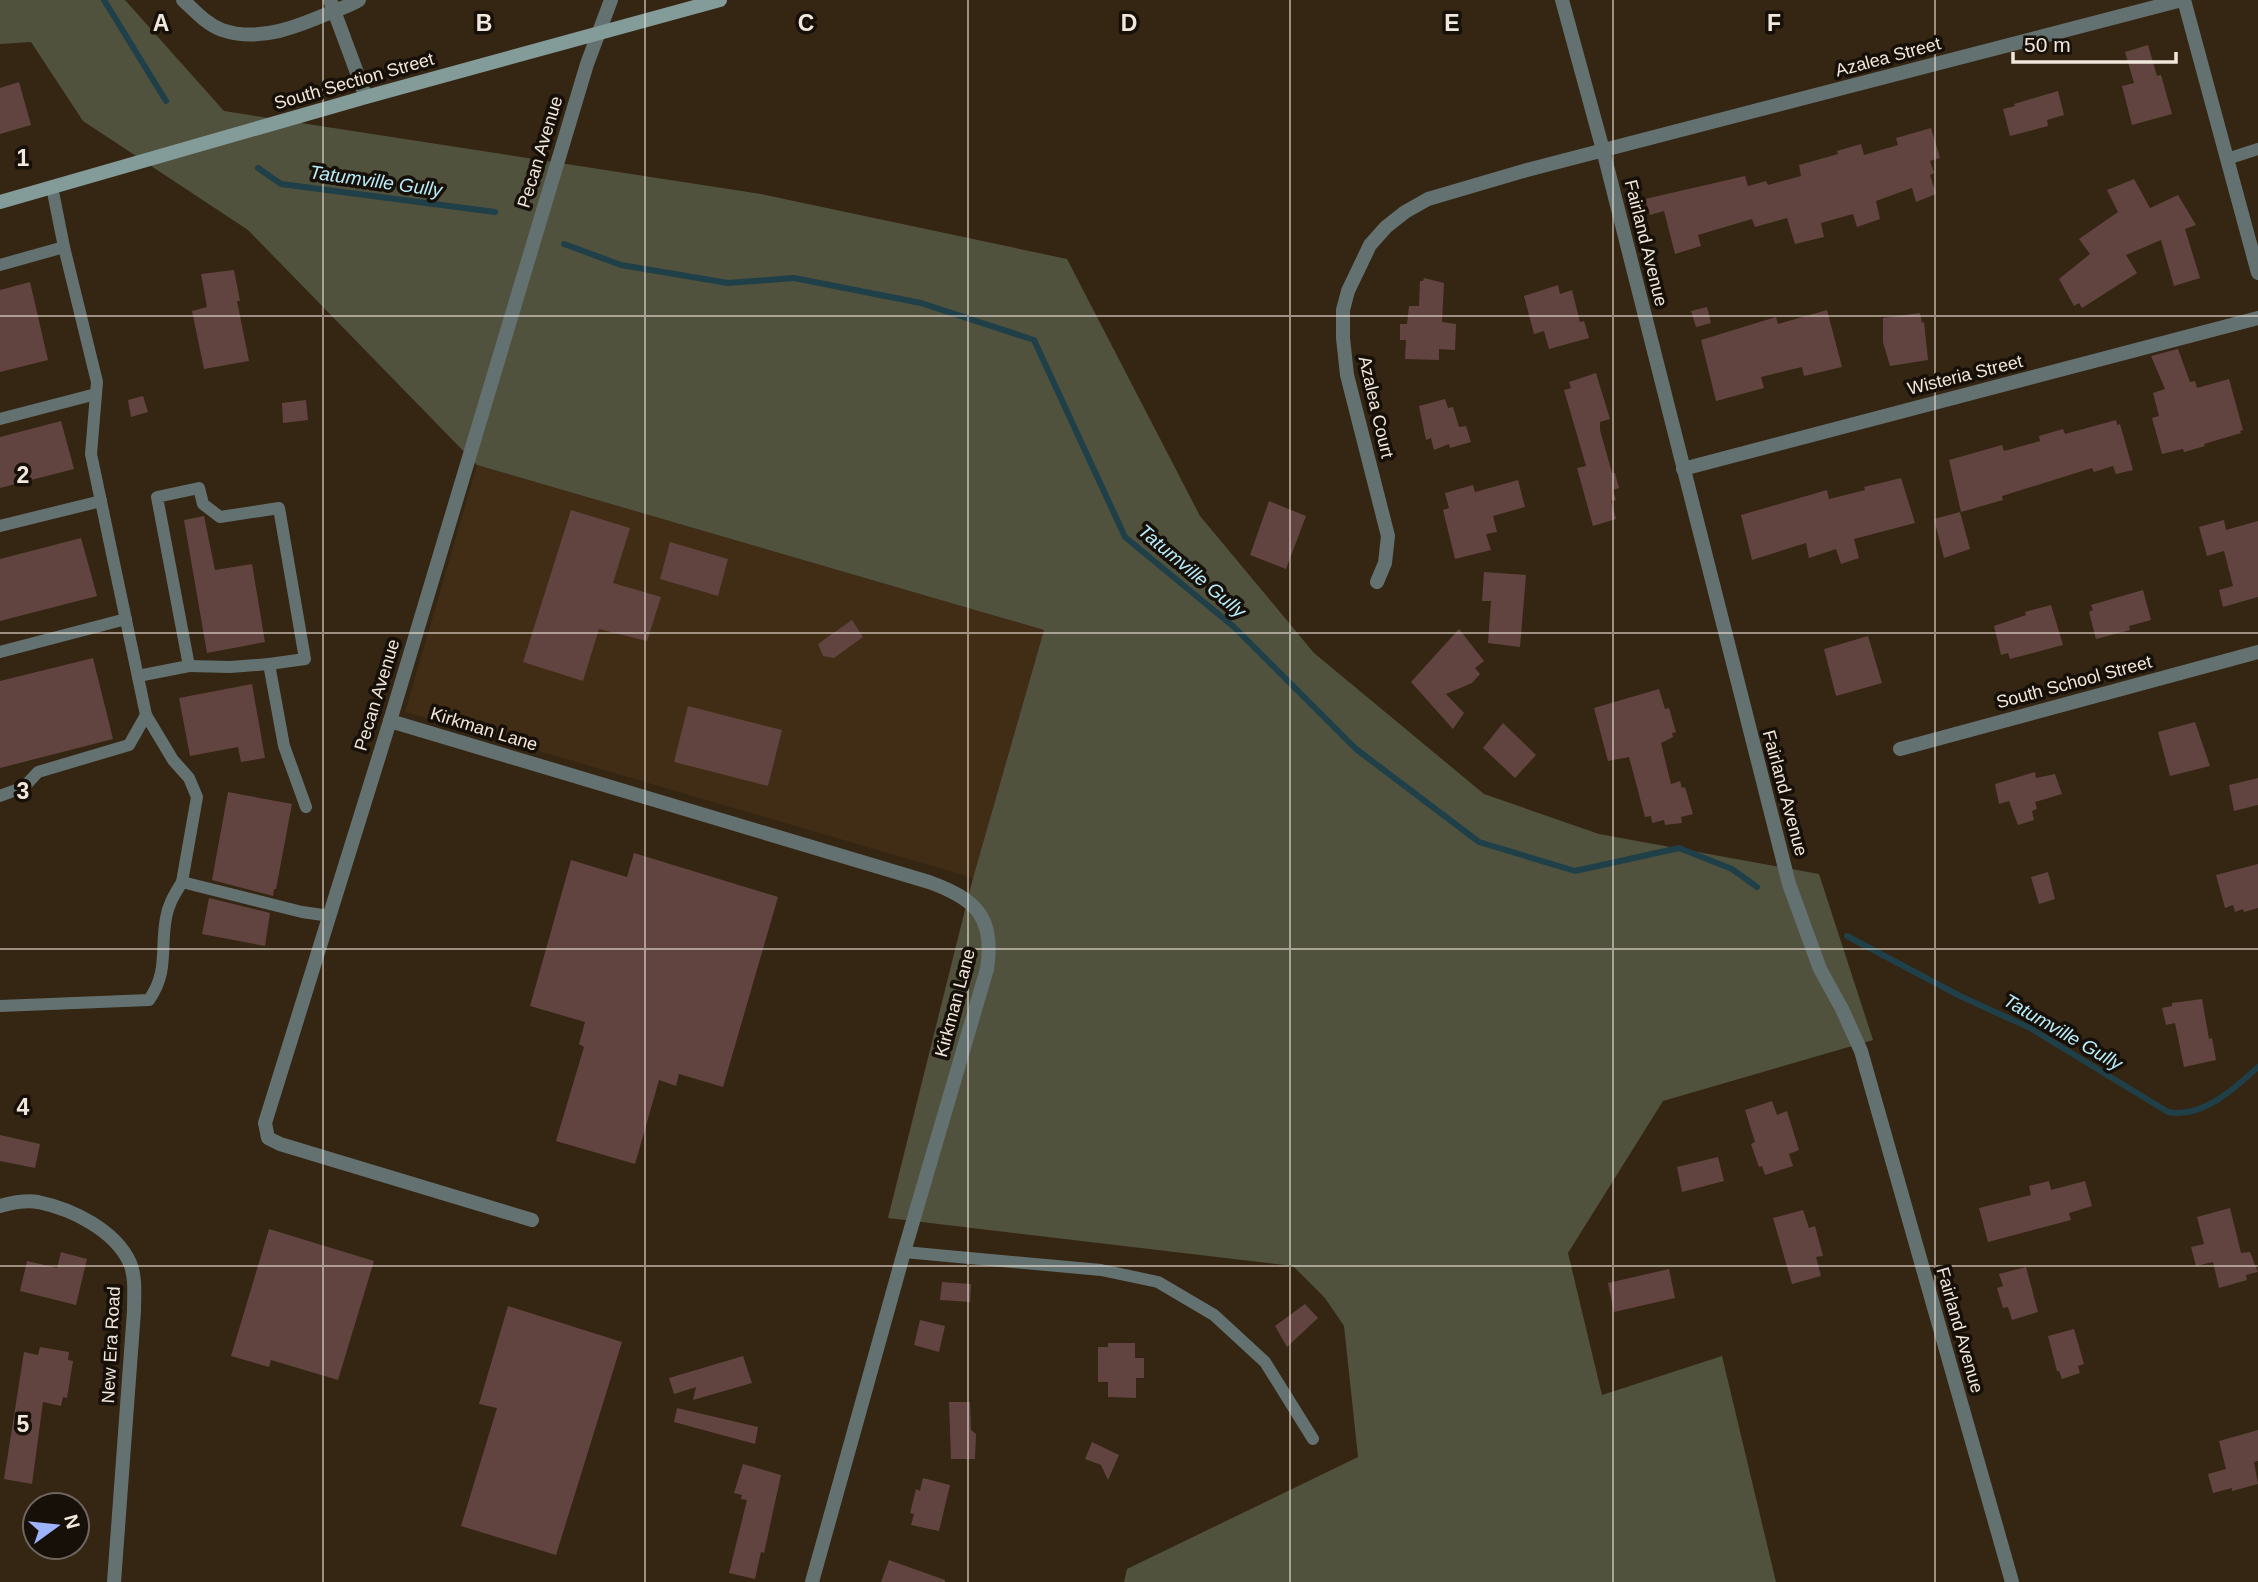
<svg xmlns="http://www.w3.org/2000/svg" width="2258" height="1582" viewBox="0 0 2258 1582" font-family="Helvetica,sans-serif">
<style>
.built{fill:#412c15}
.green{fill:#50523e}
.lines{fill:none;stroke-linecap:round;stroke-linejoin:round}
.stream{stroke:#1f3f49;stroke-width:6}
.building{fill:#61443f}
.lane{stroke:#637271;stroke-width:12}
.street{stroke:#637271;stroke-width:14}
.secondary{stroke:#839c9a;stroke-width:14}
.grid{fill:none;stroke:#f2e7dc;stroke-width:2;stroke-opacity:0.55}
.labels{text-anchor:middle;dominant-baseline:central;stroke-width:7;stroke-linejoin:round;paint-order:stroke}
.street-label{font-size:18px;fill:#f2e7dc;stroke:#171008}
.water-label{font-size:19px;font-style:italic;fill:#b8ecfc;stroke:#171008}
.grid-label{font-size:23px;text-anchor:middle;font-weight:bold;fill:#f2e7dc;stroke:#171008;stroke-width:7;stroke-linejoin:round;paint-order:stroke}
</style>
<rect width="100%" height="100%" fill="#352513"/>
<!-- built -->
<polygon class="built" points="477,465 1044,630 973,878 405,712"/>
<!-- green -->
<polygon class="green" points="0,0 125,0 224,111 761,194 1067,259 1200,516 1314,653 1484,794 1599,834 1819,874 1873,1040 1663,1101 1568,1253 1602,1395 1722,1356 1776,1582 1124,1582 1127,1569 1358,1457 1344,1326 1325,1298 1293,1266 888,1218 973,878 1044,630 477,465 248,230 83,121 31,42 0,44"/>
<g class="lines">
<!-- stream -->
<g class="stream">
<polyline points="104,0 166,101"/>
<polyline points="258,168 281,184 495,212"/>
<polyline points="564,244 621,265 728,283 794,278 921,303 1034,340 1125,537 1234,627 1356,749 1479,842 1575,871 1679,848 1732,869 1757,887"/>
<path d="M1847 936 1960 996 2030 1028 2168 1112C2202 1119 2235 1088 2258 1067"/>
</g>
</g>
<!-- building -->
<g class="building">
<polygon points="2148,45 2157,76 2161,75 2172,114 2132,125 2122,86 2134,83 2125,52"/>
<polygon points="19,82 31,125 0,134 0,88"/>
<polygon points="2058,91 2064,115 2047,120 2048,126 2010,136 2003,109 2015,106 2014,104"/>
<polygon points="1931,128 1940,158 1930,161 1934,173 1930,175 1936,194 1916,202 1912,188 1876,201 1880,219 1857,227 1853,214 1821,223 1824,237 1795,244 1787,218 1755,227 1752,219 1698,235 1701,246 1675,254 1664,211 1650,215 1645,199 1745,176 1748,186 1766,181 1768,185 1801,176 1799,165 1838,154 1837,151 1861,144 1864,155 1898,145 1896,138"/>
<polygon points="2134,179 2150,208 2178,195 2196,225 2185,229 2200,278 2174,286 2161,240 2126,255 2137,273 2082,308 2079,303 2074,306 2059,279 2090,254 2079,239 2118,212 2107,190"/>
<polygon points="234,270 240,301 237,301 249,361 204,369 192,311 207,307 201,274"/>
<polygon points="1424,278 1444,283 1442,322 1456,324 1455,350 1439,349 1439,360 1405,359 1406,340 1400,340 1400,324 1407,324 1409,306 1419,306 1420,281 1423,281"/>
<polygon points="30,282 48,360 0,372 0,290"/>
<polygon points="1558,285 1560,294 1572,290 1580,322 1584,321 1589,338 1549,349 1544,331 1534,334 1524,296"/>
<polygon points="1707,307 1711,323 1696,327 1691,311"/>
<polygon points="1827,310 1842,367 1804,376 1802,367 1761,377 1764,388 1716,401 1701,340 1776,317 1778,324"/>
<polygon points="1920,313 1922,323 1924,322 1928,360 1890,366 1883,342 1883,318"/>
<polygon points="2178,349 2190,382 2195,381 2197,388 2229,379 2243,430 2240,431 2241,433 2204,444 2205,446 2184,452 2183,449 2162,454 2152,418 2159,416 2153,393 2165,389 2151,356"/>
<polygon points="1596,373 1610,419 1600,422 1600,430 1612,473 1615,473 1619,488 1613,490 1616,500 1611,501 1616,519 1593,526 1577,468 1586,466 1564,390 1571,388 1569,382"/>
<polygon points="143,396 148,412 131,417 128,400"/>
<polygon points="1445,399 1448,408 1453,407 1459,427 1466,426 1471,442 1450,448 1449,444 1434,450 1431,438 1426,440 1419,406"/>
<polygon points="306,400 308,420 283,423 282,403"/>
<polygon points="2116,420 2117,425 2120,424 2133,470 2116,474 2113,466 2094,472 2092,468 2002,496 2003,500 1961,512 1949,460 2002,445 2004,451 2040,441 2039,436 2063,429 2065,434"/>
<polygon points="61,421 74,469 0,488 0,437"/>
<polygon points="1901,478 1915,523 1854,539 1859,558 1841,564 1836,549 1809,558 1806,543 1752,560 1741,515 1827,490 1829,499 1865,490 1864,487"/>
<polygon points="1518,480 1525,507 1493,516 1497,532 1486,534 1491,550 1455,559 1443,510 1449,508 1445,493 1473,485 1475,492"/>
<polygon points="1269,501 1306,516 1286,569 1250,555"/>
<polygon points="571,510 630,528 613,583 661,597 647,641 599,629 583,681 523,662"/>
<polygon points="1960,512 1970,549 1944,558 1934,519"/>
<polygon points="204,516 215,570 252,564 265,642 207,653 184,520"/>
<polygon points="2224,520 2226,530 2258,521 2258,597 2223,607 2219,590 2233,586 2224,551 2207,556 2199,527"/>
<polygon points="81,538 97,596 0,621 0,559"/>
<polygon points="670,542 728,559 718,596 660,579"/>
<polygon points="1484,572 1526,575 1520,647 1488,643 1491,601 1482,601"/>
<polygon points="2143,590 2151,620 2129,626 2130,630 2096,639 2089,612 2093,610 2091,605"/>
<polygon points="2051,605 2063,645 2010,659 2008,653 2001,655 1994,626 2026,615 2025,612"/>
<polygon points="852,620 863,637 834,658 823,656 818,644"/>
<polygon points="1459,629 1484,661 1475,668 1480,674 1472,683 1446,694 1464,713 1453,729 1411,682"/>
<polygon points="1868,636 1882,683 1836,696 1824,649"/>
<polygon points="93,658 113,739 0,768 0,681"/>
<polygon points="252,684 265,758 241,762 238,747 190,756 179,698"/>
<polygon points="1659,689 1665,709 1669,708 1676,732 1672,733 1673,737 1661,743 1671,784 1680,781 1682,788 1685,787 1693,814 1681,817 1682,823 1665,825 1664,820 1652,823 1651,816 1645,817 1629,757 1608,761 1594,708"/>
<polygon points="688,706 782,730 768,786 674,762"/>
<polygon points="2195,722 2210,766 2170,776 2158,732"/>
<polygon points="1503,723 1536,755 1515,778 1483,748"/>
<polygon points="2035,772 2036,778 2055,774 2062,794 2035,802 2037,809 2032,811 2034,820 2018,825 2009,801 1999,804 1995,784"/>
<polygon points="2258,778 2258,805 2234,811 2229,785"/>
<polygon points="228,792 292,804 276,889 274,889 273,896 212,880"/>
<polygon points="634,853 778,897 723,1087 679,1074 676,1086 659,1080 635,1164 556,1141 584,1047 579,1044 585,1022 530,1006 571,860 627,877"/>
<polygon points="2258,864 2258,908 2244,912 2243,909 2235,912 2233,905 2225,908 2216,875"/>
<polygon points="2048,872 2055,899 2039,904 2031,877"/>
<polygon points="209,898 270,913 265,946 202,934"/>
<polygon points="2202,999 2209,1039 2212,1038 2216,1060 2184,1067 2175,1023 2166,1025 2162,1008 2172,1006 2172,1003"/>
<polygon points="1772,1101 1777,1115 1787,1111 1799,1150 1789,1154 1793,1166 1765,1175 1762,1166 1759,1167 1751,1144 1755,1142 1745,1110"/>
<polygon points="0,1135 40,1144 35,1168 0,1161"/>
<polygon points="1718,1157 1724,1181 1682,1192 1677,1167"/>
<polygon points="2049,1181 2051,1190 2085,1181 2092,1206 2069,1213 2071,1220 1988,1242 1979,1208 2031,1195 2029,1186"/>
<polygon points="2230,1208 2241,1253 2250,1252 2258,1272 2246,1275 2247,1280 2219,1288 2213,1262 2196,1266 2191,1247 2204,1244 2197,1217"/>
<polygon points="1803,1210 1809,1228 1815,1226 1823,1256 1816,1257 1821,1276 1792,1284 1773,1218"/>
<polygon points="269,1229 374,1261 338,1380 271,1360 269,1367 231,1356"/>
<polygon points="61,1252 87,1259 76,1305 20,1291 27,1261 57,1268"/>
<polygon points="2026,1267 2038,1312 2012,1320 2008,1307 2003,1308 1997,1288 2003,1286 1999,1274"/>
<polygon points="1669,1269 1675,1298 1614,1312 1608,1283"/>
<polygon points="942,1282 971,1284 970,1302 940,1300"/>
<polygon points="1305,1304 1318,1318 1287,1347 1275,1326"/>
<polygon points="508,1306 622,1342 556,1555 461,1526 497,1408 479,1404"/>
<polygon points="920,1320 945,1326 939,1352 914,1345"/>
<polygon points="2074,1329 2084,1364 2078,1366 2080,1373 2062,1379 2059,1371 2057,1371 2048,1336"/>
<polygon points="1108,1343 1135,1343 1135,1358 1144,1358 1144,1378 1136,1378 1136,1398 1108,1397 1108,1382 1098,1382 1098,1347 1108,1347"/>
<polygon points="40,1347 69,1352 68,1360 73,1361 67,1398 63,1397 61,1406 43,1402 32,1484 4,1479 24,1352 38,1355"/>
<polygon points="743,1356 752,1383 693,1400 696,1387 674,1394 669,1378"/>
<polygon points="949,1402 970,1402 971,1430 976,1434 975,1459 951,1459"/>
<polygon points="677,1408 758,1427 755,1444 674,1422"/>
<polygon points="2258,1430 2258,1461 2254,1462 2258,1484 2232,1491 2232,1488 2213,1493 2208,1474 2226,1469 2219,1441"/>
<polygon points="1092,1442 1119,1455 1108,1480 1101,1465 1085,1459"/>
<polygon points="743,1464 781,1475 764,1553 761,1552 755,1579 729,1573 747,1500 741,1499 742,1495 734,1493"/>
<polygon points="923,1478 950,1485 939,1531 911,1525 914,1514 910,1513 916,1489 920,1491"/>
<polygon points="889,1560 945,1580 945,1582 881,1582"/>
</g>
<g class="lines">
<!-- lane -->
<g class="lane">
<polyline points="2227,159 2258,149"/>
<polyline points="0,265 64,247"/>
<polyline points="0,419 96,394"/>
<polyline points="0,526 101,501"/>
<polyline points="0,652 126,619"/>
<polyline points="189,666 230,667 269,664"/>
<polyline points="138,676 189,666 157,497 199,488 203,504 220,517 279,508 305,659 269,664 284,746 306,807"/>
<polyline points="146,715 173,760 189,778 197,797 182,882 302,912 330,916"/>
<polyline points="0,796 24,787 38,772 129,745 146,715 91,454 97,382 64,247 52,187"/>
<path d="M0 1006 149 1000C169 971 160 950 166 918 168 904 175 894 182 882"/>
<polyline points="904,1252 1101,1270 1158,1282 1214,1315 1265,1362 1313,1439"/>
</g>
<!-- street -->
<g class="street">
<path d="M183 0C195 11 206 24 222 30 260 43 299 26 334 11 342 8 351 5 359 0"/>
<polyline points="330,0 366,97"/>
<polyline points="1562,0 1603,150 1789,884 1820,969 1842,1009 1861,1051 2012,1582"/>
<polyline points="2184,0 2258,273"/>
<polyline points="1683,469 2258,318"/>
<polyline points="1377,582 1385,563 1388,536 1347,375 1343,338 1343,310 1348,291 1370,245 1386,227 1405,212 1428,199 1527,170 2182,0"/>
<path d="M390 721 929 882C976 899 995 917 987 969L904 1252 812 1582"/>
<polyline points="1900,749 2258,652"/>
<path d="M0 1206C11 1203 26 1200 38 1202 72 1209 115 1230 130 1263 136 1278 134 1295 134 1311L114 1582"/>
<polyline points="532,1220 280,1144 268,1138 265,1123 390,721 587,64 611,0"/>
</g>
<!-- secondary -->
<polyline class="secondary" points="0,202 366,97 720,0"/>
</g>
<!-- grid -->
<path class="grid" d="M323 0V1582M645 0V1582M968 0V1582M1290 0V1582M1613 0V1582M1935 0V1582M0 316H2258M0 633H2258M0 949H2258M0 1266H2258"/>
<g class="labels">
<!-- street labels -->
<g class="street-label">
<text transform="translate(1888 57) rotate(-15)">Azalea Street</text>
<text transform="translate(354 81) rotate(-16)">South Section Street</text>
<text transform="translate(540 152) rotate(-73)">Pecan Avenue</text>
<text transform="translate(1646 243) rotate(76)">Fairland Avenue</text>
<text transform="translate(1965 375) rotate(-14)">Wisteria Street</text>
<text transform="translate(1376 407) rotate(77)">Azalea Court</text>
<text transform="translate(2074 682) rotate(-15)">South School Street</text>
<text transform="translate(377 695) rotate(-73)">Pecan Avenue</text>
<text transform="translate(484 729) rotate(17)">Kirkman Lane</text>
<text transform="translate(1785 793) rotate(75)">Fairland Avenue</text>
<text transform="translate(955 1003) rotate(-75)">Kirkman Lane</text>
<text transform="translate(1960 1330) rotate(74)">Fairland Avenue</text>
<text transform="translate(111 1345) rotate(-87)">New Era Road</text>
</g>
<!-- water labels -->
<g class="water-label">
<text transform="translate(376 181) rotate(8)">Tatumville Gully</text>
<text transform="translate(1192 571) rotate(40)">Tatumville Gully</text>
<text transform="translate(2063 1032) rotate(30)">Tatumville Gully</text>
</g>
</g>
<g class="grid-label">
<text x="161" y="31">A</text>
<text x="484" y="31">B</text>
<text x="806" y="31">C</text>
<text x="1129" y="31">D</text>
<text x="1452" y="31">E</text>
<text x="1774" y="31">F</text>
<text x="23" y="166">1</text>
<text x="23" y="483">2</text>
<text x="23" y="799">3</text>
<text x="23" y="1115">4</text>
<text x="23" y="1432">5</text>
</g>
<!-- north arrow -->
<g transform="translate(56 1526) rotate(75)"><circle r="33" fill="#171008" stroke="#6f665d" stroke-width="2"/>
<path d="M0-5L12 26L0 18L-12 26Z" fill="#9eb3fd"/>
<text y="-10" font-size="19" font-weight="bold" text-anchor="middle" fill="#f2e7dc">N</text>
</g>
<!-- scale -->
<path d="M2013 52v10h163v-10" fill="none" stroke="#f2e7dc" stroke-width="3.5"/>
<text x="2024" y="52" font-size="21" fill="#f2e7dc" stroke="#171008" stroke-width="5" paint-order="stroke">50 m</text>
</svg>
